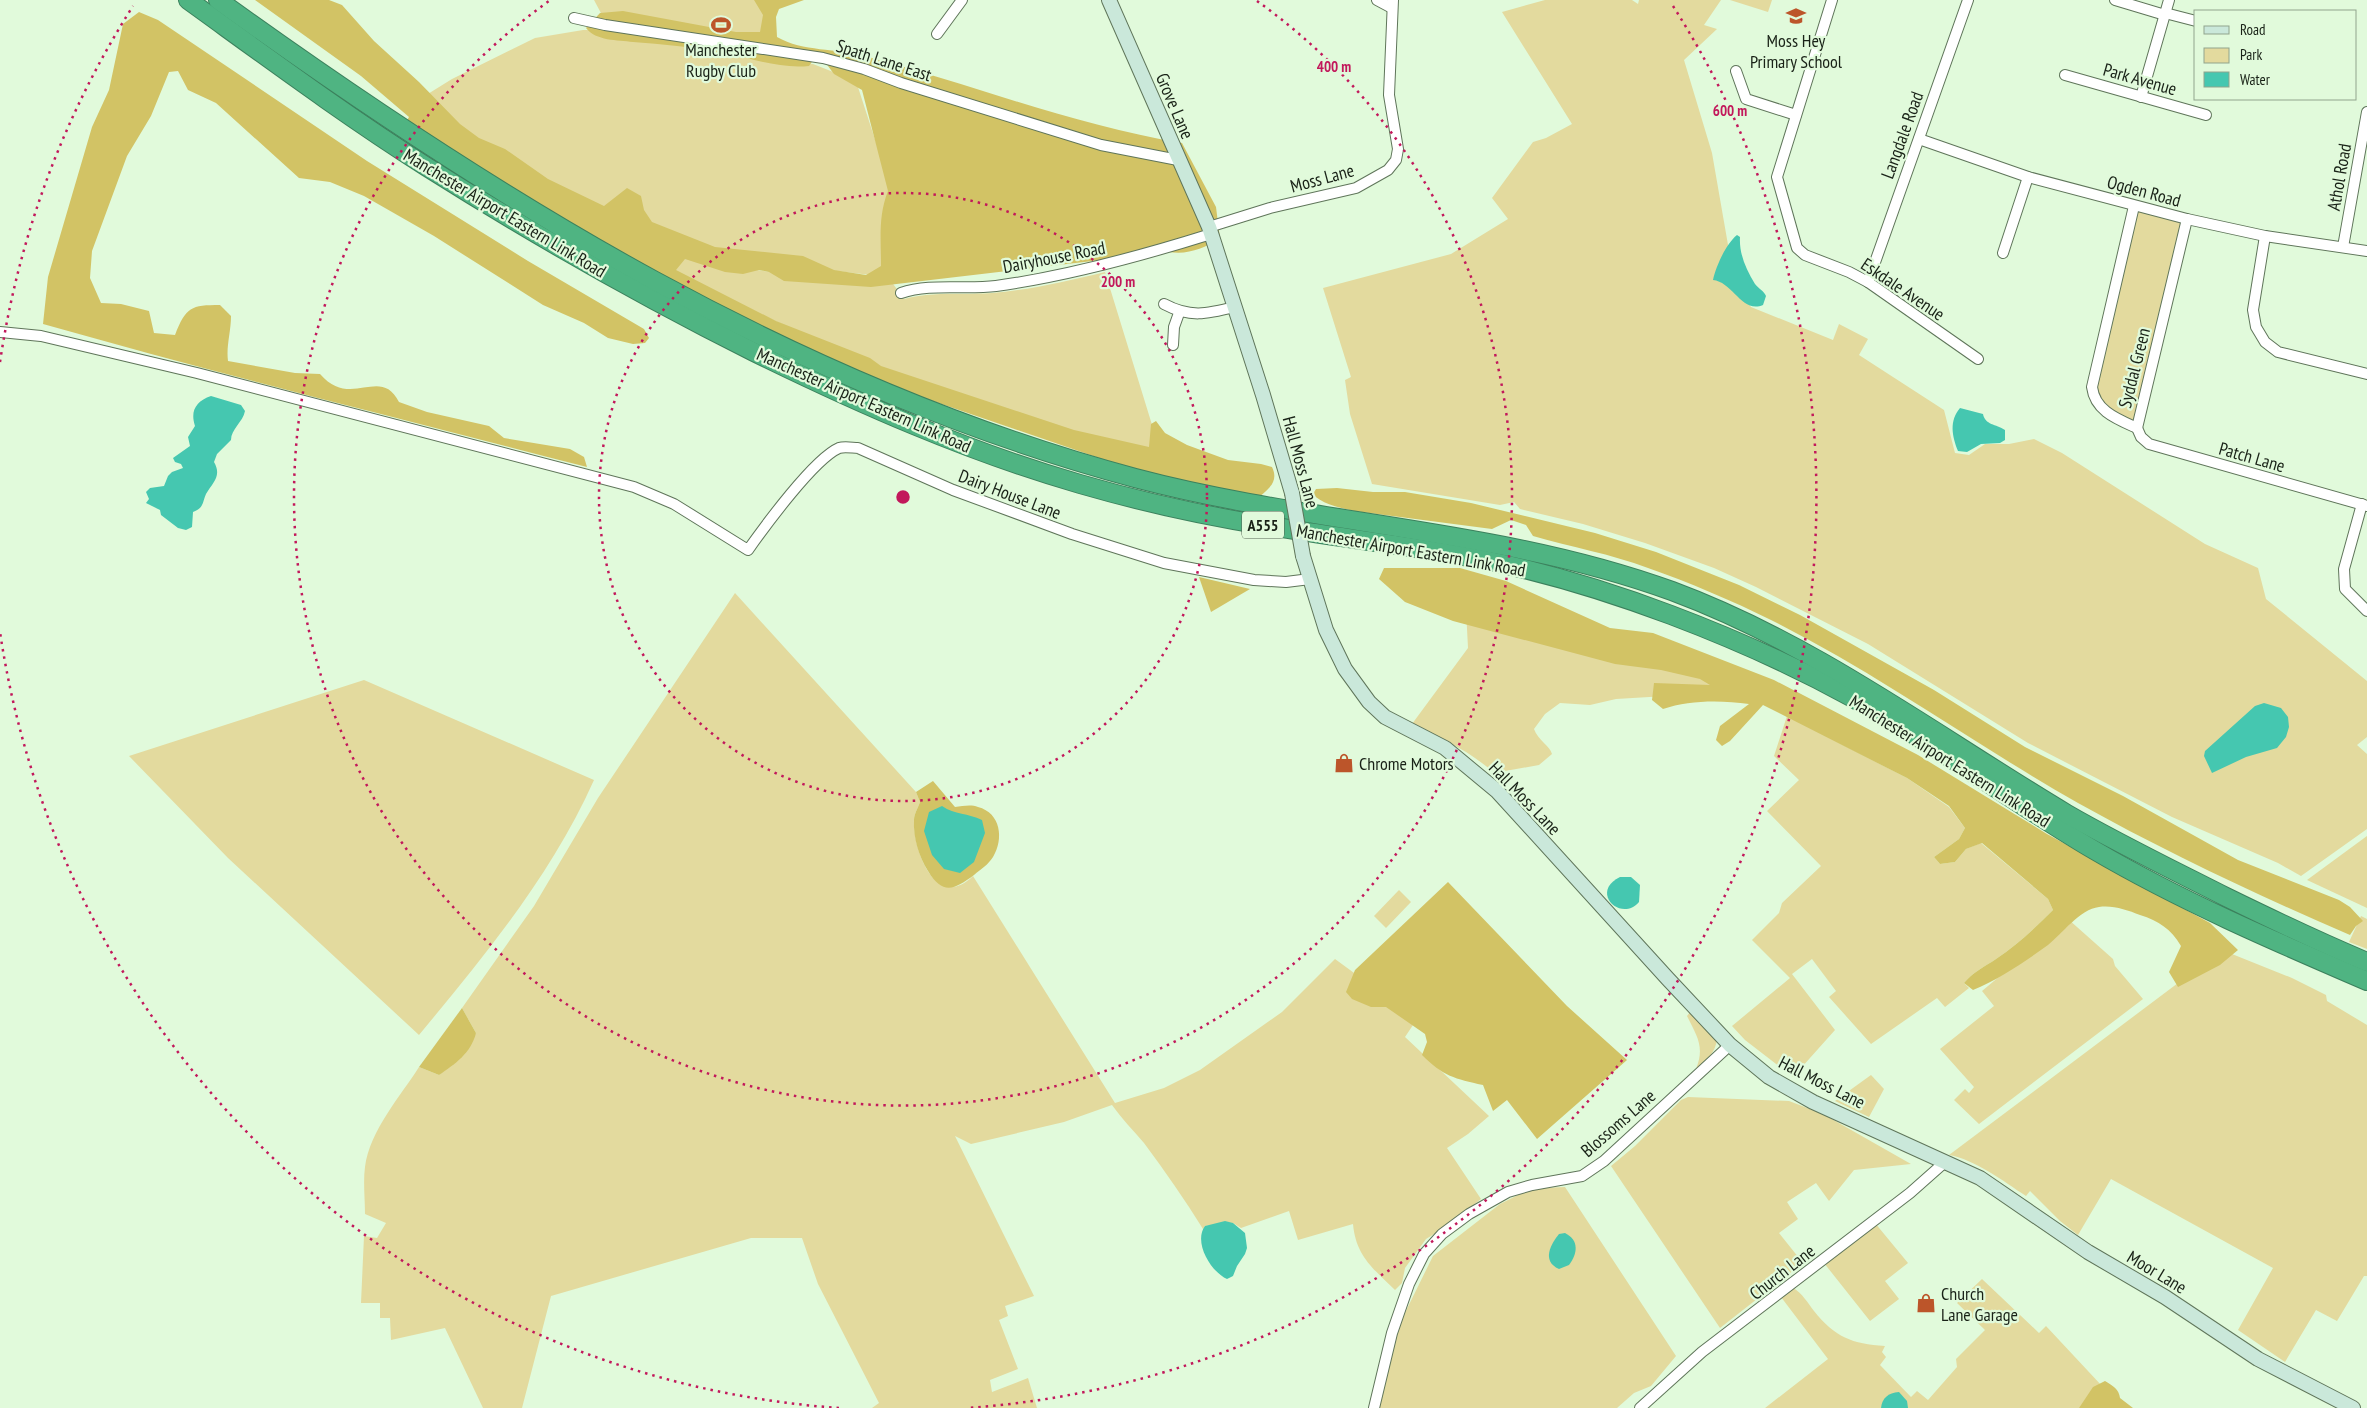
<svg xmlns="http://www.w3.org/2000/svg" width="2367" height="1408" viewBox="0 0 2367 1408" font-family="'PT Sans Narrow',sans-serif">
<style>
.green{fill:#e3da9e}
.forest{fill:#d2c365}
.water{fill:#45c7b0}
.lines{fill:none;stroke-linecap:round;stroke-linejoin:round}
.street-casing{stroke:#5f755a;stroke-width:12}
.secondary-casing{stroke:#5f755a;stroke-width:16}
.highway-casing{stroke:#3c815d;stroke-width:20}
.street{stroke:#fff;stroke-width:10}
.secondary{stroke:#cae8da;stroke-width:14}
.highway{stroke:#4fb482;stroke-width:18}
.secondary-bridge-casing{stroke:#5f755a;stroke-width:16;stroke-linecap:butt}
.secondary-bridge{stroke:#cae8da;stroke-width:14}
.ring{fill:none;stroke:#c2185b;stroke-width:2.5;stroke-dasharray:2.5 5}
.labels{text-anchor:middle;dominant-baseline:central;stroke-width:4.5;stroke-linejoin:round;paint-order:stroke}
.shield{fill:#e1fadb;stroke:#556352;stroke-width:1}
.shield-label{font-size:16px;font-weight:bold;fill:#192217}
.poi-label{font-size:18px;fill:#192217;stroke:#e1fadb}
.street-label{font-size:18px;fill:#192217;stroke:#e1fadb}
.centre{fill:#c2185b;stroke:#e1fadb;stroke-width:2.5}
.ring-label{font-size:15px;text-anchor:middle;font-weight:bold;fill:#c2185b;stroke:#e1fadb;stroke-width:4.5;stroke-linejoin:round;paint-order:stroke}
</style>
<rect width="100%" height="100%" fill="#e1fadb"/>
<!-- green -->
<g class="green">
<polygon points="594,0 762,0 766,38 602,15"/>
<polygon points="1545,0 1632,0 1638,4 1639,0 1721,0 1704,25 1717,29 1684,60 1712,153 1735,285 1751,307 1833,340 1839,324 1868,339 1859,355 1944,410 1955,453 1969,455 1985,444 2009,444 2034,439 2062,453 2205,544 2258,568 2266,599 2367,681 2367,737 2357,745 2367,754 2367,829 2301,876 2278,863 2172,817 2028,743 1868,644 1756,587 1714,568 1645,543 1583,524 1520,509 1514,502 1500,505 1372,484 1350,414 1345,380 1351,377 1323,288 1451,254 1508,219 1492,198 1533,142 1546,138 1572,124 1502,12"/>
<polygon points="1730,0 1772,0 1768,12"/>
<polygon points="583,30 599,30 773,60 813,64 856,81 895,201 888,277 716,257 511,167 423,97 452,79 535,38"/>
<polygon points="2134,206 2187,219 2137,428 2094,397"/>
<path d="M680 254 744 268 790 275 891 281 904 299C933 291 963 295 992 293 1030 290 1068 281 1105 272L1161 454 1080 436 883 370 670 273Z"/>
<path d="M735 593 916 792 920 802C918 808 914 814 914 820 913 851 936 912 973 876L1115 1103 1164 1088 1200 1070 1282 1012 1335 959 1417 1019 1405 1037 1489 1116 1468 1134 1447 1148 1481 1199 1447 1226 1426 1239 1405 1268 1402 1283 1395 1290C1374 1269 1356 1257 1353 1224L1298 1240 1289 1211 1241 1228 1233 1223 1205 1226 1203 1229C1185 1200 1165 1171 1144 1143 1133 1130 1122 1119 1112 1105L1064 1122 971 1144 955 1136 1034 1296 1005 1306 1008 1316 999 1320 1018 1369 990 1380 992 1392 1028 1378 1037 1408H872L879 1403 818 1284 802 1238H751L551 1296 522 1408H483L445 1328 391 1340 390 1318H380V1303H361L364 1236 377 1238 386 1223 365 1214C365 1198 363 1182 365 1167 370 1130 400 1097 419 1067L439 1075 476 1033 462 1008 534 906 598 798Z"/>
<path d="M1466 609 1647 657 1733 692 1616 699 1590 705 1560 703 1545 714 1534 729C1538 740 1550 746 1552 754L1539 765 1494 773C1470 751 1441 738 1412 724L1468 648Z"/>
<path d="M364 680 594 780C551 876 485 955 419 1035L228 858 129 756Z"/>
<path d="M1787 716 1907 778 1949 807 1965 828 1959 839 1934 857 1940 864 1955 862 1966 849 1981 843 2048 899 2053 910C2035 928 2017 945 1996 959 1984 967 1973 972 1964 983L1969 988 1945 1007 1937 998 1871 1044 1829 997 1836 991 1812 959 1792 974 1835 1030 1793 1077 1745 1040 1732 1026 1790 978 1752 940 1779 913 1782 903 1821 866 1767 811 1799 780 1774 756Z"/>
<polygon points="2367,836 2367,908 2307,880"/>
<polygon points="1399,890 1411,902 1386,928 1374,916"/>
<polygon points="2361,916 2367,919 2367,949 2349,942"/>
<polygon points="2068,919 2113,959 2115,966 2143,999 1979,1124 1954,1100 1965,1089 1969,1093 1974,1087 1940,1049 1994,1006 1982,991"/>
<path d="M2222 950 2292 978 2326 995 2327 1001 2367 1025V1276H2364L2337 1321 2316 1310 2285 1362 2238 1330 2273 1268 2111 1179 2078 1235 2060 1221 2030 1191 2026 1196C2003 1181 1976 1160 1949 1155Z"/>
<path d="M1691 1011 1717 1038C1716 1053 1707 1059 1696 1069 1705 1047 1697 1036 1687 1016Z"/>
<polygon points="1871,1075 1884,1089 1869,1117 1835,1101"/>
<polygon points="1688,1097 1789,1101 1823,1114 1911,1164 1854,1170 1829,1201 1816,1183 1787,1202 1798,1219 1779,1233 1803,1263 1720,1328 1611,1166 1635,1146 1681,1100"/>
<polygon points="1565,1187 1676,1356 1651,1386 1634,1393 1617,1408 1378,1408 1397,1329 1433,1256 1500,1204 1524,1192 1541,1188"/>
<polygon points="1875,1223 1908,1263 1885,1281 1899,1299 1870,1321 1824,1263"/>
<path d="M1982 1279 2039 1333 2046 1326 2102 1386 2081 1408H1765L1828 1359 1781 1297 1793 1288C1802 1293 1808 1303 1814 1311 1835 1337 1852 1344 1885 1346L1882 1352 1886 1357 1880 1365 1911 1397 1917 1391 1928 1400 1957 1367 1956 1359 1985 1330 1957 1303Z"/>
</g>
<!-- forest -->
<g class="forest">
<path d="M255 0H329L342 5 374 41 419 82 460 124 479 138 505 149 548 179 604 206 627 188 641 196 644 210 652 222 715 247 803 256 834 270 866 275 881 266C881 240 878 216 888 191L862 90 834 74 825 62 814 59 809 66C779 69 750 58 721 52 692 47 662 44 633 42 617 40 596 41 586 28L600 13 623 11 736 32H760L763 15 754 0H804L779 9 776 17 777 37C803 52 836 48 865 56 971 84 1073 125 1182 143L1216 207 1220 239C1203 248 1189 255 1169 252L871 287 784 281 769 272 759 270 743 274 725 272 685 259 676 270 776 321 870 358 881 366 1074 430 1149 447 1151 424 1156 421 1165 433 1187 445 1228 460 1261 464 1272 467C1279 481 1269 489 1259 497L1177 480 1102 459 857 375 687 291 575 229 405 124 409 117 361 76Z"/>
<path d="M139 12 158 20 367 161 528 261 644 329 649 338 645 343 633 344 608 338 584 323 543 305 434 236 364 196 330 182 299 178 216 103 188 90 178 71 169 72 151 116 127 156 92 251 90 278 101 303 121 304 149 311 154 333 175 335C186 307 191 305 220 305L231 316C231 332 226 346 228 361L295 373 320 374C351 410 380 365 399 402L427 412 489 426 504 438 570 449 584 457 587 467C405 420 223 375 43 324L48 277 92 127 109 90 123 24Z"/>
<path d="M1337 488 1373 492H1405L1471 503 1595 533 1656 552 1739 585 1800 615 1934 690 2025 747 2123 796 2238 860 2339 900 2350 907 2363 921 2356 926 2350 935C2257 895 2166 852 2078 803 1974 744 1877 673 1771 620 1733 601 1688 582 1648 568 1611 554 1571 547 1533 536L1526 525 1511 520 1492 529 1354 511C1341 508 1321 504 1313 494L1316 489Z"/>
<path d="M1384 568H1460L1506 581 1610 628 1653 633 1774 680 1918 755 2047 834 2210 923 2238 950 2220 965 2178 987 2169 972 2181 946C2171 929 2159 921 2140 915 2127 910 2113 905 2099 907 2080 909 2062 934 2048 945 2026 961 1998 980 1973 990L1964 983C1973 972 1984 967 1996 959 2017 945 2035 928 2053 910L2048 899 1982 843 1966 849 1955 862 1940 864 1934 857 1959 839 1965 828 1949 806 1907 778 1763 705 1730 741 1722 746 1716 740 1720 726 1749 704C1721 700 1689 700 1663 709L1652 700 1654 683 1710 685 1700 679 1661 670 1615 664 1453 621 1405 602 1379 579Z"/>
<polygon points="1199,577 1250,589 1211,612"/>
<path d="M933 781 955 807C963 806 971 804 978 807 1001 813 1004 839 993 857 988 865 981 869 974 875 955 889 943 896 928 871 919 857 913 837 914 820 914 814 918 808 920 802L916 792Z"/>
<path d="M1448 882 1567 1006 1627 1060 1537 1139 1507 1100 1493 1111 1483 1085C1455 1079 1443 1076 1422 1055L1427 1042 1425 1034 1386 1007H1371L1352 999 1346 992 1355 970Z"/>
<path d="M462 1008 476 1033C471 1053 455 1064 439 1075L419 1067Z"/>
<path d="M2105 1381C2113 1386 2119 1389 2120 1398L2133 1408H2079L2093 1387Z"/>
</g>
<!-- water -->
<g class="water">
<path d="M1737 235 1740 237C1739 254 1746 269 1755 284 1759 289 1764 291 1766 296L1763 305C1742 314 1733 282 1713 280 1716 266 1726 244 1737 235Z"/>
<path d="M211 396 241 405 245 411C243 422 231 429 231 440L217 454 214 462C222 476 213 482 206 494 202 503 204 508 193 512L192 527 186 530 178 528 161 515 160 510 146 503 149 499 146 492 150 488 164 486 168 476 172 472 183 468 181 464 175 462 173 458 190 446 188 437 195 426C190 411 196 401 211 396Z"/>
<path d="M1960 408 1983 414C1985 425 1996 424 2005 430V440L2000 443 1981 444 1967 452 1958 451C1952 436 1949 421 1960 408Z"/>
<polygon points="2264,703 2281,708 2288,717 2289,727 2286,737 2277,748 2246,757 2212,773 2204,756 2205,751 2255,706"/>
<path d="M942 806C955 815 968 813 982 820L985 833 974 862 960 873 944 869 932 855 924 831 929 812Z"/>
<path d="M1620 877H1631L1640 885 1639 902C1621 923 1589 892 1620 877Z"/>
<path d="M1225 1221 1233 1223 1245 1233 1247 1248 1245 1254 1237 1266 1233 1276 1227 1279C1211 1272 1193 1242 1205 1226Z"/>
<path d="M1565 1233C1579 1240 1578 1253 1569 1265L1559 1269C1541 1261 1551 1244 1559 1234Z"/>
<path d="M1899 1392 1907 1401 1908 1408H1881C1882 1398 1888 1393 1899 1392Z"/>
</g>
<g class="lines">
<defs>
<g id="street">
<polyline points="1377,0 1392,8"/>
<polyline points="1832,0 1777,177 1797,248 1805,255 1849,272 1868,282 1978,359"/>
<polyline points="2115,0 2165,15"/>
<polyline points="2165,13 2196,21"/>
<polyline points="574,18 605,25 823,58 864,69 901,83 1101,145 1178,160"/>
<polyline points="937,34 962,0"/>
<polyline points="1736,71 1746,99 1796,115"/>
<polyline points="2065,75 2206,115"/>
<polyline points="2141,97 2169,0"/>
<polyline points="1919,139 2028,177 2187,219 2265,236 2367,251"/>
<path d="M2134 206 2092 387C2095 411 2117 419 2137 428L2187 219"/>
<polyline points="1209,227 1270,208 1356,188 1388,170 1396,160 1398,149 1389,95 1393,0"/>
<polyline points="2265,236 2253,310 2256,327 2265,342 2278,352 2367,374"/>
<polyline points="2343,247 2367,112"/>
<polyline points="2003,253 2028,177"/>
<polyline points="1868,282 1968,0"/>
<path d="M901 293C930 283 965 290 996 286 1069 276 1141 256 1211 234"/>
<path d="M1164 304C1190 318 1207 314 1234 307"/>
<path d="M0 332 41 336 197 373 634 487 674 504 748 550C765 526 814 459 839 448 845 446 853 448 858 448L953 490 1072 534 1164 563 1254 580 1286 582 1310 579"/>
<polyline points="1173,345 1174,327 1179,313"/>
<polyline points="2137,428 2141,437 2149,444 2367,506"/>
<polyline points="2362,504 2344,569 2345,589 2367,611"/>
<polyline points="1374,1408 1392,1333 1409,1284 1424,1254 1442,1234 1469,1214 1508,1192 1532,1185 1582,1176 1604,1161 1730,1045"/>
<polyline points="1640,1408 1702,1352 1910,1193 1945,1162"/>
</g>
<g id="secondary">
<polyline points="1109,0 1209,227 1263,395 1292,493"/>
<polyline points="1303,556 1326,630 1345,669 1369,702 1385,717 1445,748 1497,791 1668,979 1730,1045 1769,1077 1813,1102 1980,1178 2088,1252 2165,1297 2258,1359 2353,1408"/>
</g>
<g id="highway">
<path d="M188 0C267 57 345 115 427 167 533 234 642 296 754 352 860 404 966 451 1080 484 1142 502 1205 516 1269 526 1341 538 1413 546 1485 560 1548 573 1610 592 1671 615 1753 646 1835 684 1910 732 1972 771 2031 813 2094 850 2181 901 2274 941 2367 981"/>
<path d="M218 0C499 203 797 387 1135 478 1312 525 1499 528 1672 591 1815 644 1938 737 2067 814 2119 844 2173 870 2226 897 2273 920 2319 942 2367 962"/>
</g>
</defs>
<!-- street casing -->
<use href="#street" class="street-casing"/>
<!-- secondary casing -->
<use href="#secondary" class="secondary-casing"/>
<!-- highway casing -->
<use href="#highway" class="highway-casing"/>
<!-- street -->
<use href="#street" class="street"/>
<!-- secondary -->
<use href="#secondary" class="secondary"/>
<!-- highway -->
<use href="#highway" class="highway"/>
<defs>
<polyline id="secondary-bridge" points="1292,493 1303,556"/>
</defs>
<!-- secondary-bridge casing -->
<use href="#secondary-bridge" class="secondary-bridge-casing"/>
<!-- secondary-bridge -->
<use href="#secondary-bridge" class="secondary-bridge"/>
</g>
<!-- distance rings -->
<g class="ring">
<circle cx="903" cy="497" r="304"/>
<path d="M1257 1A609 609 0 1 1 549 1"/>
<path d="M839 1408A913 913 0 0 1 0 632M0 362A913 913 0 0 1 133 6M1673 6A913 913 0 0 1 967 1408"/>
</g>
<!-- icons -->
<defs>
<symbol id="school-bare" viewBox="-9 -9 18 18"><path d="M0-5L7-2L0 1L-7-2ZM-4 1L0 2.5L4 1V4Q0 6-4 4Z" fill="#bc552a" stroke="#e1fadb" stroke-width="2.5" paint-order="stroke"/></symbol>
<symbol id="stadium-bare" viewBox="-9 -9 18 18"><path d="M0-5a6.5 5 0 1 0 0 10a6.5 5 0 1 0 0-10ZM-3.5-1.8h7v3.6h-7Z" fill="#bc552a" stroke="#e1fadb" stroke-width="2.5" paint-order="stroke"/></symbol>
<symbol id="shop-bare" viewBox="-9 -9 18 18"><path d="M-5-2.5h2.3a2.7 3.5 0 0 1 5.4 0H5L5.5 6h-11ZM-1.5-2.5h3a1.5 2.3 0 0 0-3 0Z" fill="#bc552a" stroke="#e1fadb" stroke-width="2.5" paint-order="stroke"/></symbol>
</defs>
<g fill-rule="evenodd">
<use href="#school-bare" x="1782" y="2" width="28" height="28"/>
<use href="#stadium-bare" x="707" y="11" width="28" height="28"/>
<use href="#shop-bare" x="1330" y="749" width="28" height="28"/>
<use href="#shop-bare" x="1912" y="1289" width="28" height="28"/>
</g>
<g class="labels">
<!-- shield labels -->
<rect class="shield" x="1242" y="511.5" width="42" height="27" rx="4"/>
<g class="shield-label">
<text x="1263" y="525">A555</text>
</g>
<!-- poi labels -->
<g class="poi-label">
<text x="1796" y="40">Moss Hey<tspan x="1796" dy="21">Primary School</tspan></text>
<text x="721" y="49">Manchester<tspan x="721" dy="21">Rugby Club</tspan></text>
<text x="1359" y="763" text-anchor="start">Chrome Motors</text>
<text x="1941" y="1293" text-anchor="start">Church<tspan x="1941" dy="21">Lane Garage</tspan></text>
</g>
<!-- street labels -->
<g class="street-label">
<text transform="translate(884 60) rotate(18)">Spath Lane East</text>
<text transform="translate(2140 79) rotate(16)">Park Avenue</text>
<text transform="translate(1175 106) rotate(67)">Grove Lane</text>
<text transform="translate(1902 135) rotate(-70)">Langdale Road</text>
<text transform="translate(2339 177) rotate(-80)">Athol Road</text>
<text transform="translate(1322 178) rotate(-15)">Moss Lane</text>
<text transform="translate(2144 191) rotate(15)">Ogden Road</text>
<text transform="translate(505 213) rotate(31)">Manchester Airport Eastern Link Road</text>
<text transform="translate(1054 257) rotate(-11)">Dairyhouse Road</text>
<text transform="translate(1903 289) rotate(34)">Eskdale Avenue</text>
<text transform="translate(2134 368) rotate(-76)">Syddal Green</text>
<text transform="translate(864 400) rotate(24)">Manchester Airport Eastern Link Road</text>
<text transform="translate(2252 457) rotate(16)">Patch Lane</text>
<text transform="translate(1301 462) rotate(75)">Hall Moss Lane</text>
<text transform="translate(1010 494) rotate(21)">Dairy House Lane</text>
<text transform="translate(1411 550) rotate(10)">Manchester Airport Eastern Link Road</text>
<text transform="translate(1950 761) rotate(32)">Manchester Airport Eastern Link Road</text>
<text transform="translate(1525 798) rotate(46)">Hall Moss Lane</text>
<text transform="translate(1822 1082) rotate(27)">Hall Moss Lane</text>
<text transform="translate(1618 1123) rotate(-41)">Blossoms Lane</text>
<text transform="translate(1782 1272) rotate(-38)">Church Lane</text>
<text transform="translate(2157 1272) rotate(31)">Moor Lane</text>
</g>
</g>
<circle cx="903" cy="497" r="8" class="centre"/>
<g class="ring-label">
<text x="1334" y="72">400 m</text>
<text x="1730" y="116">600 m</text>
<text x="1118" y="287">200 m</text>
</g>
<!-- legend -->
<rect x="2194" y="10" width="162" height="90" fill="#e1fadb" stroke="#91a48d"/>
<rect x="2204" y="26" width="25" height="8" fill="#cae8da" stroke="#91a48d"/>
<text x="2240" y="35" font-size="15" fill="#192217">Road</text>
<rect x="2204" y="48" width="25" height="15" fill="#e3da9e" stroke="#91a48d"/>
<text x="2240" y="60" font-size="15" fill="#192217">Park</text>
<rect x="2204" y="72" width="25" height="15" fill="#45c7b0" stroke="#91a48d"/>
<text x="2240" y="85" font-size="15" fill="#192217">Water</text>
</svg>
